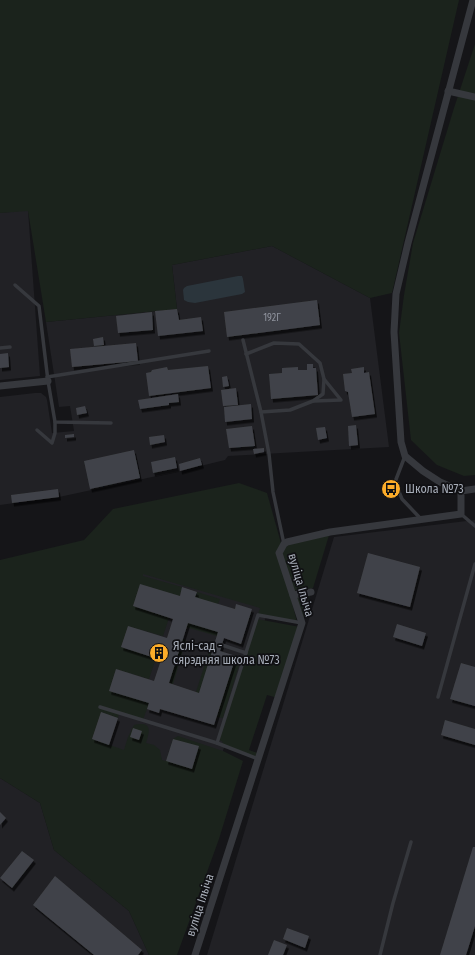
<svg xmlns="http://www.w3.org/2000/svg" width="475" height="955" viewBox="0 0 475 955" font-family="'Fira Sans Condensed',sans-serif">
<style>
.built{fill:#212125}
.green{fill:#1b231c}
.water{fill:#2b353c}
.building{fill:#414348;fill-rule:evenodd;filter:url(#shadow)}
.lines{fill:none;stroke-linecap:round;stroke-linejoin:round}
.service{stroke:#36383d;stroke-width:3.5}
.minor{stroke:#36383d;stroke-width:7}
.labels{text-anchor:middle;dominant-baseline:central;stroke-width:3.5;stroke-linejoin:round;paint-order:stroke}
.number-label{font-size:10px;fill:#8e929c}
.poi-label{font-size:12px;fill:#a7adb8;stroke:#101013;text-anchor:start}
.street-label{font-size:12px;fill:#a7adb8;stroke:#101013}
</style>
<defs>
<filter id="shadow"><feDropShadow dx="2" dy="3.5" stdDeviation="0" flood-color="#0009"/></filter>
</defs>
<rect width="100%" height="100%" fill="#151518"/>
<!-- built -->
<g class="built">
<polygon points="28,210 40,376 0,380 0,213"/>
<polygon points="272,246 370,298 389,447 228,456 225,460 180,471 87,491 59,497 0,505 0,397 35,393 41,393 46,397 47,400 52,433 74,431 70,406 59,407 46,322 177,309 172,265"/>
<polygon points="475,520 475,955 207,955 334,537"/>
<polygon points="134,567 270,604 211,788 79,746"/>
<polygon points="0,778 40,803 54,850 129,911 149,955 0,955"/>
</g>
<!-- green -->
<g class="green">
<polygon points="0,0 459,0 392,293 370,298 272,246 172,265 177,309 46,322 28,211 0,213"/>
<polygon points="475,44 475,475 464,476 437,465 411,440 399,333 404,295 413,243 454,108"/>
<path d="M239 483 267 493 281 543 290 595 297 622 258 615 260 608 143 574V576L182 587 180 596 140 584 133 606 169 618 163 636 128 626 121 647 156 658 149 679 116 669 109 691 149 703 143 720 119 713 118 718 101 712 92 739 124 750 128 737 134 725C152 721 150 730 146 743L154 745 160 750 162 760 166 761 173 739 178 736 223 751 243 761 219 839 177 955H149L129 911 54 850 40 803 0 778V560L84 540 113 509Z"/>
<polygon points="330,532 313,588 291,591 279,553 284,544"/>
<polygon points="197,592 220,599 218,604 195,597"/>
<polygon points="311,592 302,623 296,598"/>
<polygon points="257,619 300,627 278,698 267,695 249,750 260,754 258,759 224,746 222,741 218,740"/>
<polygon points="188,623 218,632 217,636 186,627"/>
<polygon points="182,639 186,640 173,684 169,683"/>
<polygon points="210,648 213,649 199,693 196,692"/>
<polygon points="233,663 239,665 223,718 217,717"/>
</g>
<!-- water -->
<polygon class="water" points="238,276 242,276 243,279 245,292 242,294 195,303 188,302 184,300 183,290 184,288 187,286"/>
<!-- building -->
<g class="building">
<polygon points="317,300 320,325 227,337 224,312"/>
<polygon points="177,309 179,320 201,317 203,331 158,336 155,311"/>
<polygon points="152,312 153,330 118,333 116,316"/>
<polygon points="103,337 104,345 94,346 93,339"/>
<polygon points="136,343 138,361 72,367 70,349"/>
<polygon points="8,353 9,367 0,368 0,354"/>
<polygon points="307,364 313,364 313,368 316,368 318,395 271,399 269,374 282,373 282,368 298,367 298,370 307,370"/>
<polygon points="208,366 211,388 149,396 146,373 151,372 152,370 167,367 168,370"/>
<polygon points="364,367 364,373 369,372 375,414 352,417 348,392 345,391 343,374 352,373 351,369"/>
<polygon points="227,376 229,386 223,387 222,377"/>
<polygon points="236,388 238,405 223,406 221,390"/>
<polygon points="178,394 179,402 169,403 169,405 140,409 138,400"/>
<polygon points="251,404 252,419 225,422 224,407"/>
<polygon points="85,406 87,413 77,415 76,408"/>
<polygon points="356,425 358,445 349,446 348,426"/>
<polygon points="252,426 255,446 229,448 226,429"/>
<polygon points="325,427 327,438 318,440 316,428"/>
<polygon points="74,434 74,437 65,438 65,435"/>
<polygon points="164,435 165,442 150,445 149,437"/>
<polygon points="264,448 264,452 254,454 253,449"/>
<polygon points="134,450 140,478 90,489 84,461"/>
<polygon points="175,457 177,468 153,473 151,462"/>
<polygon points="200,458 202,465 180,471 179,464"/>
<polygon points="58,489 59,497 12,503 11,495"/>
<polygon points="368,553 420,567 410,607 357,593"/>
<path d="M140 584 180 596 182 587 197 592 195 597 235 609 236 604 252 609 241 644 224 638 220 651 236 656 214 725 160 709 159 713 147 709 149 703 109 691 116 669 154 681 161 660 121 647 128 626 167 638 173 619 133 606ZM188 623 218 632 199 693 169 683Z"/>
<polygon points="397,624 426,633 422,646 393,637"/>
<polygon points="461,663 475,667 475,706 450,699"/>
<polygon points="101,712 118,718 109,745 92,739"/>
<polygon points="445,720 475,729 475,745 441,735"/>
<polygon points="133,728 142,731 139,740 130,737"/>
<polygon points="173,739 199,746 192,769 166,761"/>
<polygon points="0,812 6,818 0,825"/>
<polygon points="473,847 475,847 475,926 466,955 440,955"/>
<polygon points="22,851 34,860 12,888 0,878"/>
<polygon points="55,876 142,950 138,955 94,955 33,905"/>
<polygon points="287,928 309,936 305,948 283,939"/>
<polygon points="274,940 287,945 283,955 268,955"/>
</g>
<g class="lines">
<!-- service -->
<g class="service">
<polyline points="15,285 39,306 48,381 55,422 111,423"/>
<polyline points="243,340 261,412 269,454 273,492 284,544"/>
<polyline points="0,348 10,347"/>
<polyline points="246,354 274,343 299,344 320,363 324,379 323,394 313,401 290,410 261,412"/>
<polyline points="47,377 209,351"/>
<polyline points="314,401 341,400 324,379"/>
<polyline points="37,430 52,443 55,433 55,422"/>
<polyline points="405,456 395,482 402,499 421,519"/>
<polyline points="461,514 475,526"/>
<polyline points="222,645 246,653"/>
<polyline points="438,697 475,564"/>
<polyline points="100,707 217,743"/>
<polyline points="258,759 217,743 258,615 302,623"/>
<polyline points="380,955 393,903 411,842"/>
</g>
<!-- minor -->
<g class="minor">
<polyline points="448,91 475,97"/>
<polyline points="0,386 48,381"/>
<polyline points="461,491 440,482 423,471 405,456 401,442 394,332 396,294 408,243 473,0"/>
<polyline points="293,595 311,592"/>
<polyline points="195,955 302,623 279,553 284,544 287,542 330,532 461,514 461,491 475,489"/>
</g>
</g>
<!-- icons -->
<defs>
<symbol id="bus-disc" viewBox="-11 -11 22 22"><circle r="9.5" fill="#fcac29" stroke="#101013"/><path d="M-5-6H5V4H4V6H2V4H-2V6H-4V4H-5ZM-3.5-4V0h7V-4ZM-3.5 1.2v1.5H-2V1.2ZM2 1.2v1.5H3.5V1.2Z" fill="#111"/></symbol>
<symbol id="building-disc" viewBox="-11 -11 22 22"><circle r="9.5" fill="#fcac29" stroke="#101013"/><path d="M-4-6H4V6H1V3H-1V6H-4ZM-2.5-4.3h1.7v1.8h-1.7ZM.8-4.3h1.7v1.8H.8ZM-2.5-1h1.7V.8h-1.7ZM.8-1h1.7V.8H.8Z" fill="#111"/></symbol>
</defs>
<g fill-rule="evenodd">
<use href="#bus-disc" x="380" y="478" width="22" height="22"/>
<use href="#building-disc" x="148" y="642" width="22" height="22"/>
</g>
<g class="labels">
<!-- number labels -->
<g class="number-label">
<text x="272" y="318">192Г</text>
</g>
<!-- poi labels -->
<g class="poi-label">
<text x="405" y="489">Школа №73</text>
<text x="173" y="646">Яслі-сад -<tspan x="173" dy="14">сярэдняя школа №73</tspan></text>
</g>
<!-- street labels -->
<g class="street-label">
<text transform="translate(301 585) rotate(74)">вуліца Ільіча</text>
<text transform="translate(200 905) rotate(-72)">вуліца Ільіча</text>
</g>
</g>
</svg>
